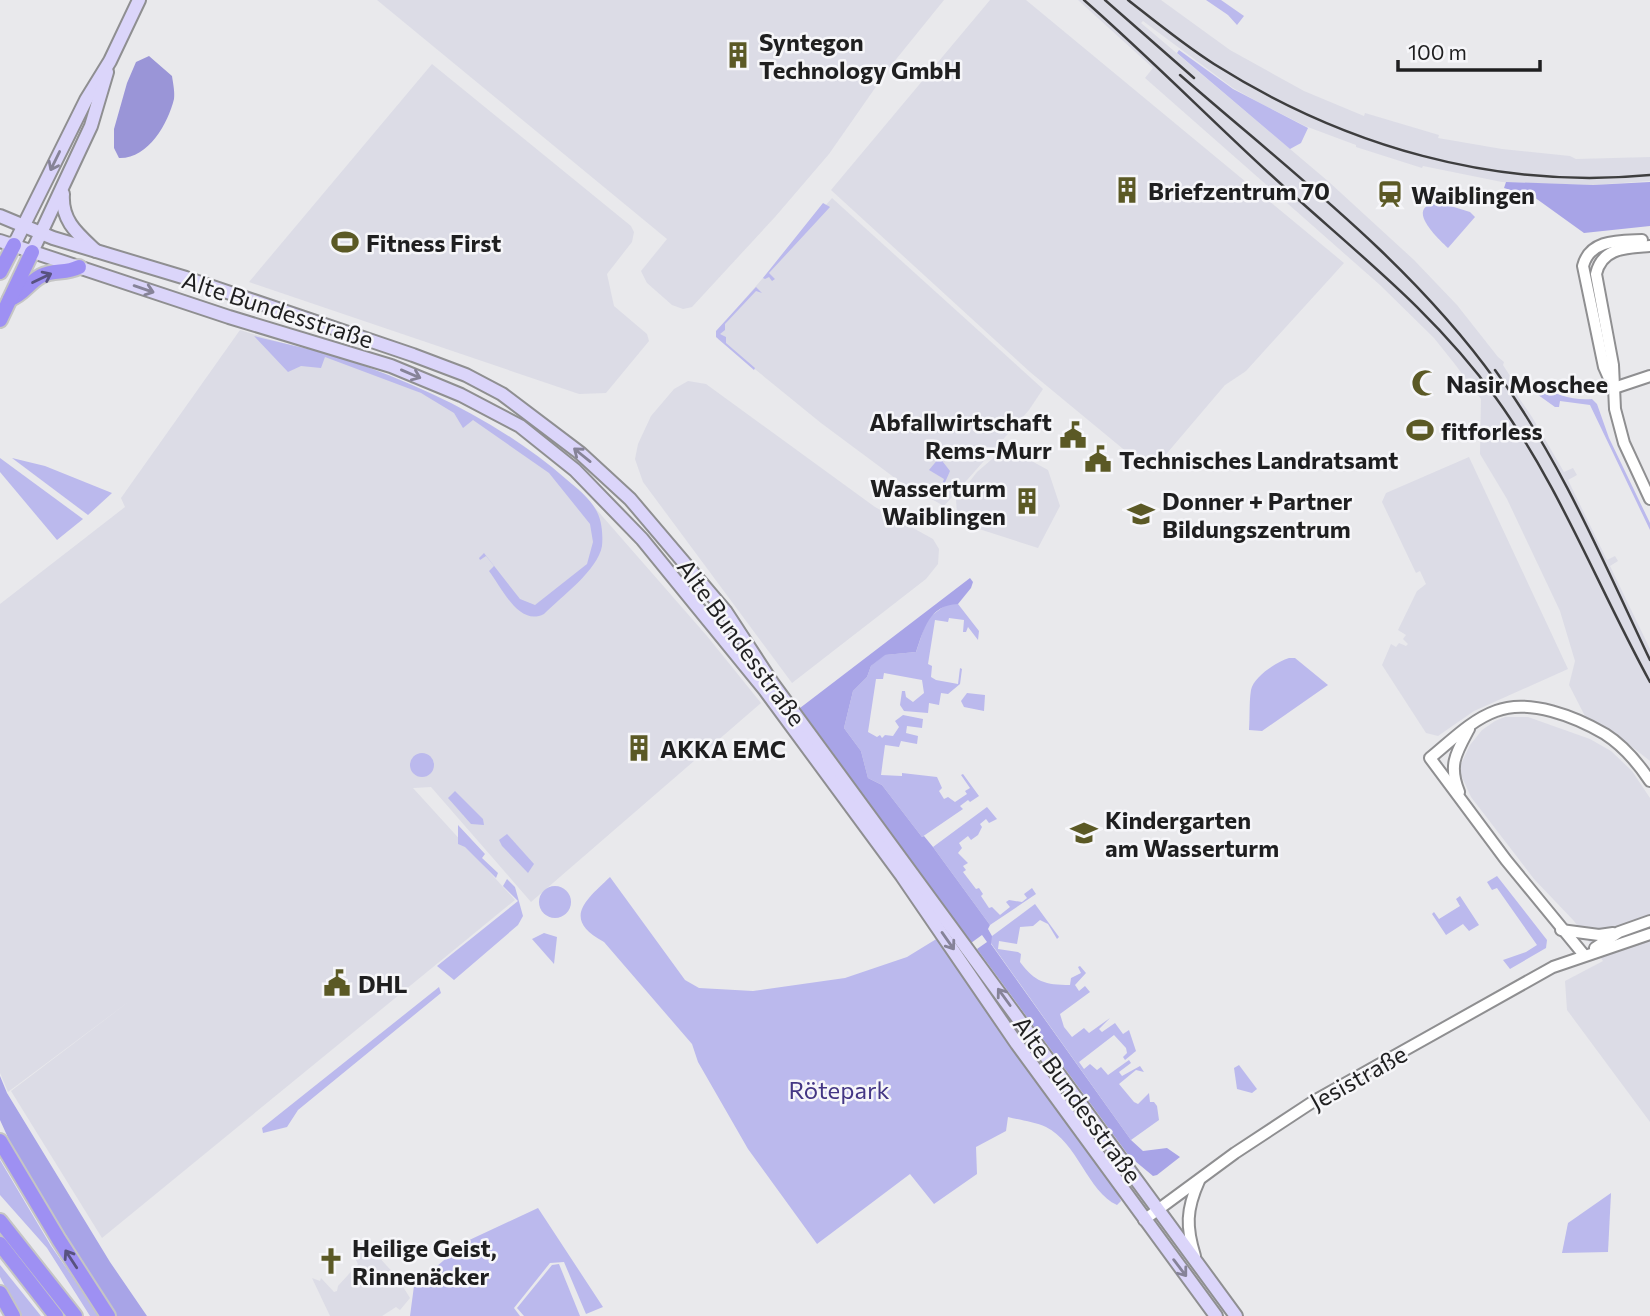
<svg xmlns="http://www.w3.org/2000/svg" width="1650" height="1316" viewBox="0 0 1650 1316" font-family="Commissioner,sans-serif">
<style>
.built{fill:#dcdce6}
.green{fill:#bbb9ed}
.forest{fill:#a8a4e7}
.water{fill:#9a95d7}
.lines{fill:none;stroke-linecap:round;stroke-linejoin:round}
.tertiary-casing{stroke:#8f8f91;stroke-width:14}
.secondary-casing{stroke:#8f8f91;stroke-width:16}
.trunk-casing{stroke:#c5c5c5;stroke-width:18}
.tertiary{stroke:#fff;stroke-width:10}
.secondary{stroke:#dbd5fa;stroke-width:12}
.trunk{stroke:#9e90f3;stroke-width:14}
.rail{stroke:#3e3e3f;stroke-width:2.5}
.oneway{stroke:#868398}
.oneway2{stroke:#58527f}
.labels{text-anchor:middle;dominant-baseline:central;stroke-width:5;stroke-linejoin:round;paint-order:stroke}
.poi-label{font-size:24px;font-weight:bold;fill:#1f1f20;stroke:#f6f6f9;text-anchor:start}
.street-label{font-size:24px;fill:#1f1f20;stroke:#f6f6f9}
.park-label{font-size:24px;fill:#433684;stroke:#f6f6f9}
</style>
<rect width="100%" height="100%" fill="#e9e9ec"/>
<!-- built -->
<g class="built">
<polygon points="377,0 944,0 889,68 829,154 775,217 692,307 683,309 672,305 647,283 641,271 667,239"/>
<polygon points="990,0 1026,0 1344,263 1246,371 1225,385 1151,472 1030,372 831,190"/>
<polygon points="1078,0 1161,0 1230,50 1304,91 1364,116 1365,113 1439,135 1438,138 1502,149 1570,156 1576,159 1650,157 1650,181 1593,185 1502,182 1423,166 1422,168 1356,147 1356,145 1305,126 1260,103 1233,88 1143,21 1141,23 1329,182 1414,260 1457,305 1498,357 1504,362 1503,365 1512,379 1508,382 1532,417 1564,472 1573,468 1577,475 1568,480 1607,560 1615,556 1618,561 1610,566 1650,649 1650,761 1617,735 1587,720 1569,685 1575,661 1560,611 1507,499 1480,454 1481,399 1454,363 1434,338 1380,285 1145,78 1153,68"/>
<polygon points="432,64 631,226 634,232 632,242 607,274 614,306 647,334 649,341 606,393 579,394 249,282"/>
<polygon points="832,198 1043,389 1029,410 944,506 899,481 821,423 718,339 718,330"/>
<polygon points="240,330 368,369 476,418 589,501 707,636 761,703 531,902 431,787 413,788 515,900 102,1238 11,1091 131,1000 8,1092 0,1073 0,604 125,507 121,498"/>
<polygon points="688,381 706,384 875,507 933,539 939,549 938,564 926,579 792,683 643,482 635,459 638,444 651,416 674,389"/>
<polygon points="1006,447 1048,470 1060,506 1038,548 979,529 963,522 957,515 956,499 977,472"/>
<polygon points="1469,457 1568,669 1474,711 1438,736 1426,733 1382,665 1391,644 1396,647 1399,643 1406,646 1408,644 1403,639 1406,635 1398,630 1417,591 1426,584 1420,571 1416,573 1382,502 1386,493"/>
<polygon points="1505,717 1528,717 1590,739 1611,751 1632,771 1650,798 1650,1122 1567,1010 1565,981 1603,961 1574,921 1534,879 1471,797 1461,775 1461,764 1470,745 1482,730 1495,721"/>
<polygon points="365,1242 397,1277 410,1298 400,1310 396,1307 382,1316 330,1316 312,1278 320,1281 321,1278 334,1292 337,1291 338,1286 358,1264 353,1254 357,1243"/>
</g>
<!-- green -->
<g class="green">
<polygon points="1206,0 1221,0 1244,16 1237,25 1228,15"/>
<polygon points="1179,50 1233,89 1308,128 1301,143 1290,149 1177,53"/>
<polygon points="823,203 830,207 769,273 775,279 772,281 769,277 765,279 763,278"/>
<path d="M1441 203 1470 212 1475 217 1448 248C1436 237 1402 204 1441 203Z"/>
<polygon points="756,287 762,293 756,291 725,324 725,330 720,334 726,337 726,343 755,368 754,370 716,337 716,331"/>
<path d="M254 336C285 344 317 350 347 360 425 386 504 425 566 479 578 489 592 500 598 514 602 523 603 536 602 546 598 570 561 597 544 614 519 627 502 588 489 571L494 566 486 556 480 560 479 558 484 553 520 599 535 605 587 564 593 542 590 524 549 473 473 420 463 428 454 413 421 393 325 357 321 368 301 366 288 372Z"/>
<path d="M1538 386C1555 394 1573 401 1592 399L1597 404 1609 438 1650 523V530L1590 405 1560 401 1559 407H1555L1534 392Z"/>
<polygon points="936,453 950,471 940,494 936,498 944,479 929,470 939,458"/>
<polygon points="0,458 83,519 57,540 0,472"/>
<polygon points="12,458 45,466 112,493 88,515"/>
<polygon points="947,604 958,604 979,631 978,640 968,627 966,632 963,632 964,620 949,618 948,622 935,620 928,664 932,666 931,677 936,680 958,684 960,668 962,669 960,684 948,694 941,693 939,705 929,703 928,713 904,711 900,705 902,691 905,691 906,697 913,702 924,693 922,680 884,673 883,679 876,679 868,732 877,737 880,735 882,738 885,735 893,736 899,727 895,721 903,715 923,719 922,728 907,726 906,733 918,736 917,744 901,741 899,747 885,745 881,775 902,776 902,773 937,777 942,788 939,791 944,799 948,797 955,802 967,794 965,791 970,788 961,775 963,774 979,796 970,802 968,800 960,806 963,809 922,837 882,785 868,778 861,751 844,728 853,691 867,677 871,666 884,655 916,652 927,619"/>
<path d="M1289 658H1295L1328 685 1262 731 1249 730C1250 717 1249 702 1251 690 1254 676 1277 662 1289 658Z"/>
<polygon points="967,693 985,695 984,711 964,707 961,701"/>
<circle cx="422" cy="765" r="12"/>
<polygon points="455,791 483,819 484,825 471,824 448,798"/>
<polygon points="987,807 997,819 989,823 986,819 980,824 982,827 978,835 971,840 968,836 959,843 962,848 958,853 968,863 963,866 966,870 963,872 976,889 979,888 983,894 981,896 989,908 992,907 1000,915 1010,907 1006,902 1009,900 1022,902 1027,898 1024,894 1032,888 1036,894 990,925 933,847"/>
<polygon points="458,825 485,854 482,858 498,873 496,878 465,847 458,844"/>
<polygon points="507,834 534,864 528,873 502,846 499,840"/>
<polygon points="1497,876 1547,940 1546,948 1510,969 1503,960 1526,952 1537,945 1497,888 1492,890 1487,882"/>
<path d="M610 877 685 980 699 988 753 991 845 978 907 957 938 938 1026 1068 1117 1192 1121 1201 1117 1205C1088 1192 1077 1142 1046 1127 1035 1122 1020 1120 1008 1117L1006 1131 976 1147 977 1174 934 1204 910 1174 817 1244 748 1149 698 1062 692 1044 604 942C561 919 586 900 610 877Z"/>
<polygon points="507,879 515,887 523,916 518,925 454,980 437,966 518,901 503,886"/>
<circle cx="555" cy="902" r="16"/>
<polygon points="1460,896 1479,925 1469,931 1463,924 1446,935 1432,914 1434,912 1439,919 1460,906 1456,899"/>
<path d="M1035 904 1059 937 1057 939 1048 924 1040 920 1033 926 1020 927 1017 944 999 941 998 949 1018 952 1021 954 1020 962C1035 982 1045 985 1070 985L1071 978 1081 973 1078 967 1080 966 1086 973 1075 985 1079 991 1085 986 1090 992 1060 1014 1064 1027 1072 1037 1084 1028 1089 1033 1110 1018 1099 1029 1102 1032 1115 1023 1123 1034 1129 1030 1136 1051 1125 1060 1123 1057 1127 1053 1126 1048 1114 1035 1079 1062 1084 1069 1090 1064 1097 1070 1101 1067 1108 1075 1129 1060 1131 1063 1119 1072 1122 1076 1140 1066 1144 1072 1136 1070 1119 1084 1134 1102 1138 1104 1149 1093 1150 1102H1154L1157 1106 1159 1120 1131 1140 988 939Z"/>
<polygon points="544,933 557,937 554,964 532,939"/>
<polygon points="439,987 441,993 298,1110 287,1127 263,1133 262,1128"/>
<polygon points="1239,1065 1257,1089 1252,1093 1237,1089 1234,1068"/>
<polygon points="0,1160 51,1246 100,1316 90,1316 47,1248 0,1195"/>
<polygon points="1611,1193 1608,1252 1562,1253 1568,1223"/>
<polygon points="538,1208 603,1307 586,1314 564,1262 550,1263 514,1308 520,1316 410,1316 414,1286 465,1242"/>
<polygon points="559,1264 580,1316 524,1316 517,1308 552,1265"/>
<polygon points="0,1265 41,1316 21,1316 0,1277"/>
</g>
<!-- forest -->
<g class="forest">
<polygon points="1506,182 1593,185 1650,182 1650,226 1584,233 1534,197 1504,188"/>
<path d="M970 578 973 582 971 588 958 604C929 605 924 629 916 652L885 655 871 666 867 677 853 691 844 728 861 751 868 778 882 785 922 837 924 836 933 847 990 925 988 929 992 936 991 944 1131 1140 1143 1151 1167 1148 1180 1157 1157 1175 1153 1176 1129 1156 977 949 987 942 982 935 971 943 800 708Z"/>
<polygon points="0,1076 7,1093 110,1262 147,1316 116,1316 15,1153 0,1120"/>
</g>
<!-- water -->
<path class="water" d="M149 56 172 76C173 83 175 92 174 99 168 124 148 159 119 158L114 148V129L127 83 136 62Z"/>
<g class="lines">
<defs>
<g id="tertiary">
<path d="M1650 246C1627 248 1602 247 1596 274L1613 365 1615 409 1624 443 1650 499"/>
<path d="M1612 385 1604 367 1583 266C1590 239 1619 241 1642 240"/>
<polyline points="1614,388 1650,376"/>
<path d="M1459 792C1448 765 1456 753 1469 729"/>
<polyline points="1561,930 1599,935 1613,933"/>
<polyline points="1595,948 1619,932 1650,921"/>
<path d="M1584 955 1506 860 1430 758C1451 741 1471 720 1496 711 1529 698 1576 717 1605 734 1624 746 1638 763 1650 781"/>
<polyline points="1144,1220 1235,1153 1314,1101 1553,967 1650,934"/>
<path d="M1195 1256C1186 1227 1186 1210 1199 1181"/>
</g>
<g id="secondary">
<path d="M63 194C61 221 78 234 96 251"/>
<polyline points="0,216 53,238 186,278 413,355 466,375 502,394 580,453 630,499 726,612 773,684 1236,1316"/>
<polyline points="0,241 229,317 391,366 461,395 520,426 575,470 642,539 765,690 902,876 1017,1044 1216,1316"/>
<polyline points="14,245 86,100 110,61 139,0"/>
<polyline points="32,252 91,126 107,72"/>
</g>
<g id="trunk">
<polyline points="0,272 14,245"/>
<path d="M10 299C24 294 28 283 41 276 54 269 65 274 79 267"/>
<polyline points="0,320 32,252"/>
<polyline points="0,1141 59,1240 108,1316"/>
<polyline points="0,1221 75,1316"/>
<polyline points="0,1244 56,1316"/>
<polyline points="0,1293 13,1316"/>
</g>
</defs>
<!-- tertiary casing -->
<use href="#tertiary" class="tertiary-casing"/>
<!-- secondary casing -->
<use href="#secondary" class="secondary-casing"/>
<!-- trunk casing -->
<use href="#trunk" class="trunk-casing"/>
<!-- tertiary -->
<use href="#tertiary" class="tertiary"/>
<!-- secondary -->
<use href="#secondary" class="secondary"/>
<!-- trunk -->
<use href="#trunk" class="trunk"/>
<!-- rail -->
<g class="rail">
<path d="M1084 0C1148 56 1208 117 1270 174 1350 248 1431 308 1496 398 1559 485 1598 587 1650 682"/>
<polyline points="1105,0 1194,78"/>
<path d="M1128 0C1156 22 1184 45 1214 64 1344 146 1495 190 1650 175"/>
<path d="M1180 75C1290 171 1411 262 1496 381"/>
<path d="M1495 370C1560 459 1603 561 1650 660"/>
</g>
</g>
<!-- one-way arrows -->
<defs><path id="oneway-shaft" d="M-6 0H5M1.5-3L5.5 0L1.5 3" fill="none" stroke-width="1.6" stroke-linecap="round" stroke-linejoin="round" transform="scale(1.75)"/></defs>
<g class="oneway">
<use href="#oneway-shaft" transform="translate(55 161) rotate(116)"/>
<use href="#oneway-shaft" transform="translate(144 289) rotate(19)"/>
<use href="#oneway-shaft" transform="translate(411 374) rotate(23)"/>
<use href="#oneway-shaft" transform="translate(582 455) rotate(-141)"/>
<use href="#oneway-shaft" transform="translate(948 941) rotate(55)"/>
<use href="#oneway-shaft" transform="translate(1004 997) rotate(-126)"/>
<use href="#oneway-shaft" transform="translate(1180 1268) rotate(53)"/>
</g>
<g class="oneway2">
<use href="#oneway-shaft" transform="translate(42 278) rotate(-26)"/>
<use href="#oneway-shaft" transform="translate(71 1259) rotate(-123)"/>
</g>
<!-- icons -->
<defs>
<symbol id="building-bare" viewBox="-9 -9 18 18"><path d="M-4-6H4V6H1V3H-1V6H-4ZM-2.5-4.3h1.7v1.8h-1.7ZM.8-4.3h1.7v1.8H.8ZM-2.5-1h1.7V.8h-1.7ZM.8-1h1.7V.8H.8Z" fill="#5b5925" stroke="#f6f6f9" stroke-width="2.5" paint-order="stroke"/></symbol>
<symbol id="station-bare" viewBox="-9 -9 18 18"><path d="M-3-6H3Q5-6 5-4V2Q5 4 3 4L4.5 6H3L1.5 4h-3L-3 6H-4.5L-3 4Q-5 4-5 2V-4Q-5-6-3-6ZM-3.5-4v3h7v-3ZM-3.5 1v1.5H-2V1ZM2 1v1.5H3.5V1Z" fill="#5b5925" stroke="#f6f6f9" stroke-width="2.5" paint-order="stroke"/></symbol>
<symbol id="stadium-bare" viewBox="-9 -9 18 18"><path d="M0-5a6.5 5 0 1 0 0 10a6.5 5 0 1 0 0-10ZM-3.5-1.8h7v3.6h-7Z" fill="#5b5925" stroke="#f6f6f9" stroke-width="2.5" paint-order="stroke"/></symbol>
<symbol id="mosque-bare" viewBox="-9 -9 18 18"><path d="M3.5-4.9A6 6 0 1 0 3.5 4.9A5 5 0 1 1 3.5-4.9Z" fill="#5b5925" stroke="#f6f6f9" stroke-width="2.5" paint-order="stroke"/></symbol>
<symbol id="civic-bare" viewBox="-9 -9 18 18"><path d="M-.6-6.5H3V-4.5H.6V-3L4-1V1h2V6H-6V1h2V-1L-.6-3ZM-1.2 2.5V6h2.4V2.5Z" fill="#5b5925" stroke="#f6f6f9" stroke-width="2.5" paint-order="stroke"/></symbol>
<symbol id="university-bare" viewBox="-9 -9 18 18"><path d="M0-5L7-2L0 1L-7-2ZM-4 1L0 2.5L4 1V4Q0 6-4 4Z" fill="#5b5925" stroke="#f6f6f9" stroke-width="2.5" paint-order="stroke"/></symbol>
<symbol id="school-bare" viewBox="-9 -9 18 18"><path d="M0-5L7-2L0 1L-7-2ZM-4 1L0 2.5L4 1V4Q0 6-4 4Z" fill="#5b5925" stroke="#f6f6f9" stroke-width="2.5" paint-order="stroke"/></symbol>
<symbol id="church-bare" viewBox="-9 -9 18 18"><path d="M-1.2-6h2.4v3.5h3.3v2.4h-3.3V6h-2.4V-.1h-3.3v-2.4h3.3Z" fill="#5b5925" stroke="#f6f6f9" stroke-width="2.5" paint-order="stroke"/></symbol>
</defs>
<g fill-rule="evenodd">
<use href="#building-bare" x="719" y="36" width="38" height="38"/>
<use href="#building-bare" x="1108" y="171" width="38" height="38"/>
<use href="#station-bare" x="1371" y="175" width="38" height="38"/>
<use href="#stadium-bare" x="326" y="223" width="38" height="38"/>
<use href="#mosque-bare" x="1406" y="364" width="38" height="38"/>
<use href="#stadium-bare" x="1401" y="411" width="38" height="38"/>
<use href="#civic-bare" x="1054" y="416" width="38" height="38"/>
<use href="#civic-bare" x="1079" y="440" width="38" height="38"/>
<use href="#building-bare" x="1008" y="482" width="38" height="38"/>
<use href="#university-bare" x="1122" y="495" width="38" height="38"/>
<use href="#building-bare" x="620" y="729" width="38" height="38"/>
<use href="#school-bare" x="1065" y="814" width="38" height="38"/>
<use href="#civic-bare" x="318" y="964" width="38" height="38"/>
<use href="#church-bare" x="312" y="1242" width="38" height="38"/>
</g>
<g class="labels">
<!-- poi labels -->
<g class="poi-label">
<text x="759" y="41">Syntegon<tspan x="759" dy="28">Technology GmbH</tspan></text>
<text x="1148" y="190">Briefzentrum 70</text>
<text x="1411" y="194">Waiblingen</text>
<text x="366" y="242">Fitness First</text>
<text x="1446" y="383">Nasir Moschee</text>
<text x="1052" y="421" text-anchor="end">Abfallwirtschaft<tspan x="1052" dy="28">Rems-Murr</tspan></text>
<text x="1441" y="430">fitforless</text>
<text x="1119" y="459">Technisches Landratsamt</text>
<text x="1006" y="487" text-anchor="end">Wasserturm<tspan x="1006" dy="28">Waiblingen</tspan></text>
<text x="1162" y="500">Donner + Partner<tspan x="1162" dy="28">Bildungszentrum</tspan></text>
<text x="660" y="748">AKKA EMC</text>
<text x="1105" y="819">Kindergarten<tspan x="1105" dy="28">am Wasserturm</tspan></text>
<text x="358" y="983">DHL</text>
<text x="352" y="1247">Heilige Geist,<tspan x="352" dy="28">Rinnenäcker</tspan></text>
</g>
<!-- street labels -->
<g class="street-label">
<text transform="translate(278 309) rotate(18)">Alte Bundesstraße</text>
<text transform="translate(742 642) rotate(54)">Alte Bundesstraße</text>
<text transform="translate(1358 1077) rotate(-29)">Jesistraße</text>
<text transform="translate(1078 1099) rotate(54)">Alte Bundesstraße</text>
</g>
<!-- park labels -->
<g class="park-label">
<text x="839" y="1089">Rötepark</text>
</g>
</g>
<!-- scale -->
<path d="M1398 60v10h142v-10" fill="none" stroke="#1f1f20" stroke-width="3.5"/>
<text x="1408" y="60" font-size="21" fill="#1f1f20" stroke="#f6f6f9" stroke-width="5" paint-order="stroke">100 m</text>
</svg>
